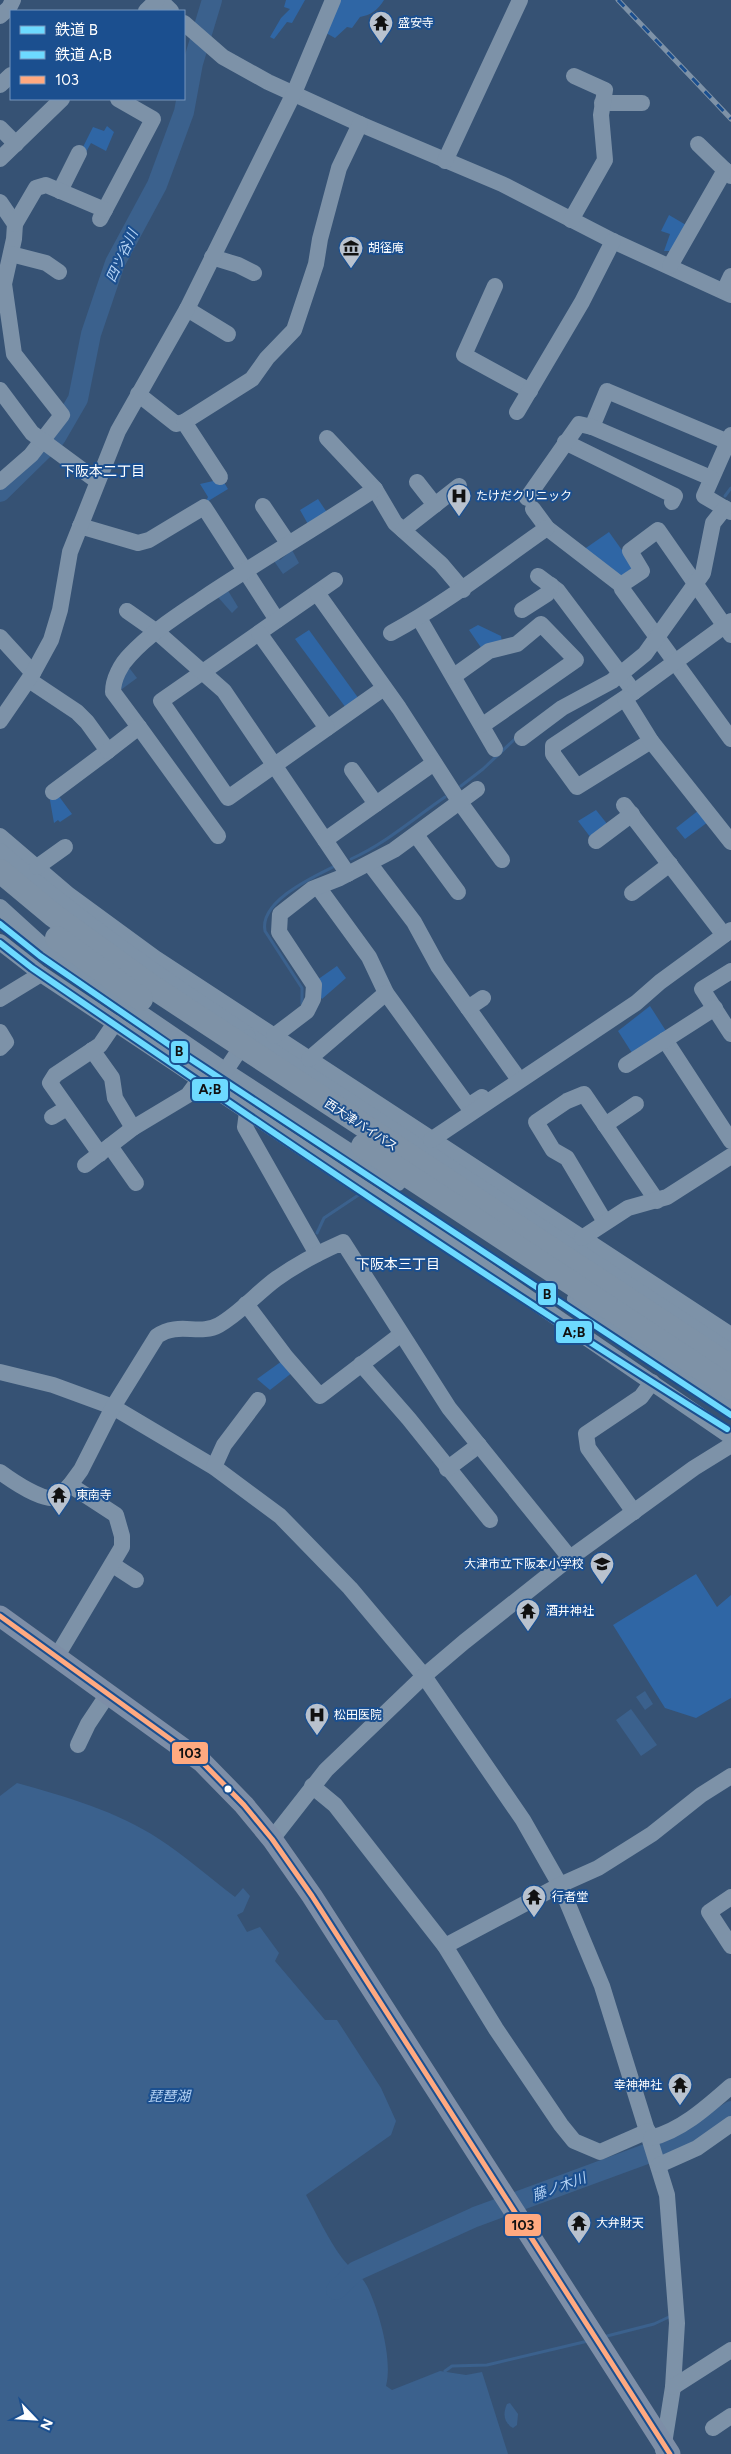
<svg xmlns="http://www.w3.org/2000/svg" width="731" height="2454" viewBox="0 0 731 2454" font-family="Figtree,'Noto Sans JP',sans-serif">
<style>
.green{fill:#2f66a5}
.water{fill:#3b618d}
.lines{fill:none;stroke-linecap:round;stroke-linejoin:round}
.stream{stroke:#3b618d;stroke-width:3}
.river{stroke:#3b618d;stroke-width:20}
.minor{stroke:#7d92a8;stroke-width:16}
.major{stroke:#7d8ea7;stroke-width:21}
.rail-casing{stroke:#7e92a7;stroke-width:5}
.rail{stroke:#1b4f8f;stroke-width:3;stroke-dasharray:9;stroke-linecap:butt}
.highway-bridge{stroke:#7e92a7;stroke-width:24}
.bus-1-casing{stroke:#1b4f8f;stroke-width:9}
.bus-1{stroke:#ffa980;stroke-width:5}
.rail-1-casing{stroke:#1b4f8f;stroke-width:10}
.rail-2-casing{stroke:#1b4f8f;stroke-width:10}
.rail-1{stroke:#6ddaff;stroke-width:6}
.rail-2{stroke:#6ddaff;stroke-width:6}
.bus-dot{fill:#fff;stroke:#1b4f8f;stroke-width:2}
.labels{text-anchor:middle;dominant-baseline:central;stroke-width:4;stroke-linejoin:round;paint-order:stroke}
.poi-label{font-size:12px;fill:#fff;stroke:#1b4f8f;text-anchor:start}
.street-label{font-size:12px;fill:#fff;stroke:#1b4f8f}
.water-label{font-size:14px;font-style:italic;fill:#b5d3f5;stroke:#1b4f8f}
.neighbourhood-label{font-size:14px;fill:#fff;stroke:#1b4f8f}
.line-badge{stroke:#1b4f8f;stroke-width:2}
.pale-badge-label{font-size:14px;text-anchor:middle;font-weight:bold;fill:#111}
</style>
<rect width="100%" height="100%" fill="#365274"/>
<!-- green -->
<g class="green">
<polygon points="286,0 305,0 292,23 287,22 274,39 270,37 281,18 290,9 284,7"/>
<path d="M339 0H384C378 10 371 15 360 17L352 28 347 27 335 38 326 33Z"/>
<polygon points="107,126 114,132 106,151 91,143 86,152 82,149 93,127 104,131"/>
<polygon points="669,215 686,225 671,251 664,251 670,234 661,231"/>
<polygon points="222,479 228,489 205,503 208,497 200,484"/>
<polygon points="318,499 328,514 309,526 300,510"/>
<polygon points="609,532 634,567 620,577 583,550"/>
<polygon points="478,625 501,636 502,642 482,649 469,630"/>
<polygon points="309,630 359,699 346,708 295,639"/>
<polygon points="48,789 58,795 72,814 60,822 58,820 54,823"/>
<polygon points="596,810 608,825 591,838 578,821"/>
<polygon points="699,810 708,822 685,839 676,828"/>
<polygon points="337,966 346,978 322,999 318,994 317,980"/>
<polygon points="650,1006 666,1031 632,1053 618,1031"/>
<polygon points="282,1361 293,1372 270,1390 257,1379"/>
<polygon points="696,1574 717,1607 731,1595 731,1698 696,1718 665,1708 613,1625"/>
</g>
<!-- water -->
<g class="water">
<polygon points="292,550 299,563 283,574 274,561 278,558 280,560"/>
<polygon points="227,589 238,607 232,613 217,596"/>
<polygon points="127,665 137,678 118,692"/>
<polygon points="645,1691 653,1704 645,1710 636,1697"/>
<polygon points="631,1709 657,1745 641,1756 616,1720"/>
<path d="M17 1783C64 1796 119 1812 159 1839 185 1856 210 1878 235 1897L243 1888 250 1896 243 1912 237 1915 247 1932 260 1927 279 1953 275 1961 325 2020H337L381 2088 396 2121 391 2135 306 2195C317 2215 328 2239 342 2258 349 2268 361 2274 367 2286 379 2310 393 2360 386 2386L392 2390 440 2371 466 2375 482 2372 508 2454H0V1796Z"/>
<path d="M510 2403 518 2414 517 2425 513 2428C503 2422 503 2413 507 2404Z"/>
</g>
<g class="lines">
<!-- stream -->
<g class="stream">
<polyline points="725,496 731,488"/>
<polyline points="461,786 483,769 516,738"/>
<path d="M351 859C386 843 413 819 445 797"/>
<path d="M302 1004V988L265 931C259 902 311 878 333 867"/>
<polyline points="317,1233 324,1218 360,1194"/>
<polyline points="603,2337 654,2324 671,2316"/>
<polyline points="445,2371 452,2366 487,2365 588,2341"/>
</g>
<!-- river -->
<g class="river">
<polyline points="0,492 56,437 78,399 91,334 115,263 157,185 184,112 193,63 212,0"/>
<polyline points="336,2290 356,2271 475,2217 649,2153 682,2143 731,2111"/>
</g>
<!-- minor -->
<g class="minor">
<polyline points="160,0 171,11"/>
<polyline points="146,11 157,0"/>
<polyline points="0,16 9,8 13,0"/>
<polyline points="184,23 223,57 268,82 360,124 502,184 613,241 731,295"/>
<polyline points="0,85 11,75"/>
<polyline points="602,103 642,103"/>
<polyline points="0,128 16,144"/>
<polyline points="698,144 731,176"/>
<polyline points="0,159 62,99"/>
<polyline points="445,161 520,0"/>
<polyline points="60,191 79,153"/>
<polyline points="0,202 15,224 14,239 4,284 14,354 62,415 31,455 0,482"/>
<polyline points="100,219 153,119 118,99"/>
<polyline points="571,220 605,160 601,115 605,90 574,76"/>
<polyline points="15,224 36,188 46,185 105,210"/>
<polyline points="11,254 46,263 59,272"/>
<polyline points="212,257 238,265 254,273"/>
<polyline points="670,266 725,170"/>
<polyline points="495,286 464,355 530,391"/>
<polyline points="724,291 731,276"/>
<polyline points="187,309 228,334"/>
<polyline points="0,390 32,433 97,481"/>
<polyline points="138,394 176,424 184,422 252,379 267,358 294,330 316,264 320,239 339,168 360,124"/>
<polyline points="517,412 582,302 613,241"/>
<polyline points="184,422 220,477"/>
<polyline points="592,427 607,391 728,442"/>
<polyline points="731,435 704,496 731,512"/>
<polyline points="327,438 375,489 395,523 441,564 463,590"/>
<polyline points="565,442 675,496 672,502"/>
<polyline points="417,482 435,505"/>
<polyline points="527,498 579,424 592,427 711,478"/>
<polyline points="263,506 288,543"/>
<polyline points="533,509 547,528 621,585"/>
<polyline points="80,526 138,543 149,540 204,507 277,620"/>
<polyline points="403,530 459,486"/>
<polyline points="538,576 558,591 634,692 553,746 553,754 577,787 651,741"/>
<polyline points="335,580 161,701 228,798 384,688"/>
<polyline points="317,593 399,708 459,801 502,860"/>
<polyline points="522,610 547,594 551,585"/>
<polyline points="127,611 157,632 224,691 348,874"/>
<polyline points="419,618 495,749"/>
<polyline points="259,633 327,728"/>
<path d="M391 633C447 603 495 564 547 528"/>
<polyline points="731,635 658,530 630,551 642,571 621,585 622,589 731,739"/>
<polyline points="0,637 33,673"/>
<polyline points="454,676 489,651 517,644 541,624 576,660 483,725"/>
<polyline points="29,680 77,712 87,722 108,751 53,792"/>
<polyline points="634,692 731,621"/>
<polyline points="625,699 651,741 731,842"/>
<polyline points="0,721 33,673 51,640 60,610 70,552 118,431 187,309 294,93 333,0"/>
<path d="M139 727 113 692C113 679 121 664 130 655 151 632 180 614 205 597 261 560 319 526 375 489"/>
<polyline points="522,738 562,708 612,681 645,654 703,573 713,523 725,508"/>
<polyline points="108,751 139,727 218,836"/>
<polyline points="352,770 376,804"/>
<polyline points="624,805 724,935"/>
<polyline points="416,835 458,892"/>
<polyline points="0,836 69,895 155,958 731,1335"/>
<polyline points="325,840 434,763"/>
<polyline points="596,841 632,814"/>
<path d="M0 851C105 943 223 1019 340 1095 470 1181 601 1266 731 1352"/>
<polyline points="370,864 414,922 438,966 515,1074"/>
<polyline points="37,867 65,847"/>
<polyline points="318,887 369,957 386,993 468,1106 482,1097"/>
<polyline points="632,893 670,864"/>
<polyline points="0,907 44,947 226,1071 398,1183"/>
<polyline points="0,942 41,974 353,1182 457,1249 731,1437"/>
<polyline points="731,971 702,989 731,1034"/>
<polyline points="0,999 41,974"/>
<polyline points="468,1008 483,998"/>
<polyline points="0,1032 6,1042 0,1048"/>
<polyline points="274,1036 307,1011 313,999 314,985 279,932 280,914 312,889 340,878 394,850 477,789"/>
<polyline points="665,1040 731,1141"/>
<polyline points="92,1050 112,1078 115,1098 133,1128"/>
<polyline points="309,1059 386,993"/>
<polyline points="626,1065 715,1008"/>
<polyline points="220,1079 248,1037"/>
<polyline points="247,1112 245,1127 317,1254"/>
<polyline points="52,1117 67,1108"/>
<polyline points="605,1125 636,1104"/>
<polyline points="431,1140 636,1003 660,982 731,930"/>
<polyline points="110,1146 136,1183"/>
<polyline points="100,1154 50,1083 55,1075 100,1045 115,1023"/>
<polyline points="85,1165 133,1128 188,1095 199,1080"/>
<polyline points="605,1222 567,1158 553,1150 536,1122 567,1101 584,1094 657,1201"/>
<polyline points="582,1238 628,1208 667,1197 731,1156"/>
<polyline points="575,1299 731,1403"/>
<polyline points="246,1304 286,1357 320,1396 400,1335"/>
<polyline points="361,1364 409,1419 490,1520"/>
<polyline points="0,1372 53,1385 113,1407 214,1467 280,1516 350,1588 424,1676 523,1820 560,1885 602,1986 667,2195 677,2323 673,2387 663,2450"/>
<polyline points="214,1467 224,1445 258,1400"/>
<polyline points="447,1469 479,1445"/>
<path d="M0 1472C11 1480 45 1504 58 1497 62 1494 66 1489 70 1485"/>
<polyline points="634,1512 588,1448 586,1434 641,1397 652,1382"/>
<polyline points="113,1565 136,1580"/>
<path d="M57 1656 122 1547V1536L116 1515 70 1485 81 1470 113 1407 157 1336C179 1321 199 1336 219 1325 240 1313 257 1293 276 1279 297 1264 320 1252 343 1242L449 1408 570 1558"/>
<polyline points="78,1745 88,1724 108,1694"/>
<polyline points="312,1786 335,1805 445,1946 496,2029 561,2125 574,2141 600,2152 648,2131"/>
<polyline points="272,1839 326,1770 424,1676 464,1642 570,1558 694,1468 731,1445"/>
<polyline points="731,1897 709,1912 731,1946"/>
<polyline points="445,1946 560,1885 598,1868 652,1834 701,1795 731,1776"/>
<path d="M651 2138C682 2130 707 2107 731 2086"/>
<polyline points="659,2165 697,2148 731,2124"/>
<polyline points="673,2387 731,2350"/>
<polyline points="713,2428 731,2416"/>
</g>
<!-- major -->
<polyline class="major" points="0,1616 202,1762 244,1805 272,1839 312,1896 670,2454"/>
<defs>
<polyline id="rail" points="618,0 731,119"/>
</defs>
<!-- rail casing -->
<use href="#rail" class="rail-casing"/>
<!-- rail -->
<use href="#rail" class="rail"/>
<!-- highway-bridge -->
<g class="highway-bridge">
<polyline points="0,871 53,915 151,986 731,1367"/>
<polyline points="57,938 141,999"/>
<polyline points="363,1146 731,1388"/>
</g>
<defs>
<polyline id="bus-1" points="0,1616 202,1762 244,1805 272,1839 312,1896 670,2454"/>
</defs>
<!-- bus-1 casing -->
<use href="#bus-1" class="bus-1-casing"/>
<!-- bus-1 -->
<use href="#bus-1" class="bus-1"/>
<defs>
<polyline id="rail-1" points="0,924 40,956 171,1046 731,1415"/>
<path id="rail-2" d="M0 943 32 968C261 1125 491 1282 727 1429"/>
</defs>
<!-- rail-1 casing -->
<use href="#rail-1" class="rail-1-casing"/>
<!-- rail-2 casing -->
<use href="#rail-2" class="rail-2-casing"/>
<!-- rail-1 -->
<use href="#rail-1" class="rail-1"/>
<!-- rail-2 -->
<use href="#rail-2" class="rail-2"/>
</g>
<!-- icons -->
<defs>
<symbol id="temple-pin" viewBox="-11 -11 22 30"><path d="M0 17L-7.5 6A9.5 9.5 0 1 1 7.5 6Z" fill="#b9c2ce" stroke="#1b4f8f"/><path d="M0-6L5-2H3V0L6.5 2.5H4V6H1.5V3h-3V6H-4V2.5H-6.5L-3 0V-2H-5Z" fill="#111"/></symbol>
<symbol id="museum-pin" viewBox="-11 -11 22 30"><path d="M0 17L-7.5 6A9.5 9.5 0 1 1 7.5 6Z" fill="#b9c2ce" stroke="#1b4f8f"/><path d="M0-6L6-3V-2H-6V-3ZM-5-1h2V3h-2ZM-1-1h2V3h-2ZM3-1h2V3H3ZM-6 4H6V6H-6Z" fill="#111"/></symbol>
<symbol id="hospital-pin" viewBox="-11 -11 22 30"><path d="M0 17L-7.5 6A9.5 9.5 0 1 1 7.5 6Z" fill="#b9c2ce" stroke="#1b4f8f"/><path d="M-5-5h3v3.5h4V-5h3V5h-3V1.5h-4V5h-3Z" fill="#111"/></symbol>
<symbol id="school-pin" viewBox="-11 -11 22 30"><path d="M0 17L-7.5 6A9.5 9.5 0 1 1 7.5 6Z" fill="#b9c2ce" stroke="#1b4f8f"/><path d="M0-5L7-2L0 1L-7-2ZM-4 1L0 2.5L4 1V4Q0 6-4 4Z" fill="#111"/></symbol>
</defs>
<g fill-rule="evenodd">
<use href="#temple-pin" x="367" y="9" width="28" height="38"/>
<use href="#museum-pin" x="337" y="234" width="28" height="38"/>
<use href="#hospital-pin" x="445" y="482" width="28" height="38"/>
<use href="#temple-pin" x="45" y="1481" width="28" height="38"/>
<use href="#school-pin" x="588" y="1550" width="28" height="38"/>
<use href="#temple-pin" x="514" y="1597" width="28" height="38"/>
<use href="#hospital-pin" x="303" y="1701" width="28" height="38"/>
<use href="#temple-pin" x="520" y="1883" width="28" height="38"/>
<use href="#temple-pin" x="666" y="2071" width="28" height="38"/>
<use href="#temple-pin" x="565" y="2209" width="28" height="38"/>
</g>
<!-- markers -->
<circle class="bus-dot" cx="228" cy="1789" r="4.5"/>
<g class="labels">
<!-- poi labels -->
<g class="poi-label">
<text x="398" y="23">盛安寺</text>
<text x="368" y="248">胡径庵</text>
<text x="476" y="496">たけだクリニック</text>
<text x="76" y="1495">東南寺</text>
<text x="584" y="1564" text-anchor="end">大津市立下阪本小学校</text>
<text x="546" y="1611">酒井神社</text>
<text x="334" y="1715">松田医院</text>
<text x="552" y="1897">行者堂</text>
<text x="662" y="2085" text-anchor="end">幸神神社</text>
<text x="596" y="2223">大弁財天</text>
</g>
<!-- street labels -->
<g class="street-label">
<text transform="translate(361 1125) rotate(33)">西大津バイパス</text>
</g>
<!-- water labels -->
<g class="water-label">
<text transform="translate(122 256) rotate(-65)">四ツ谷川</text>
<text x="169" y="2096">琵琶湖</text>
<text transform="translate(559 2187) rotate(-20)">藤ノ木川</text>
</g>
<!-- neighbourhood labels -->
<g class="neighbourhood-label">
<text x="103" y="471">下阪本二丁目</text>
<text x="398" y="1264">下阪本三丁目</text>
</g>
</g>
<g class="line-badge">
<rect x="170" y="1040" width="19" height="24" rx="5" fill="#6ddaff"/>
<rect x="191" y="1078" width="38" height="24" rx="5" fill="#6ddaff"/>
<rect x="537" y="1282" width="20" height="24" rx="5" fill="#6ddaff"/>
<rect x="555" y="1320" width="38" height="24" rx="5" fill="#6ddaff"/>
<rect x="171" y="1741" width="38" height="24" rx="5" fill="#ffa980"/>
<rect x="504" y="2213" width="38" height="24" rx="5" fill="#ffa980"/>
</g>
<g class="pale-badge-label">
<text x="179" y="1056">B</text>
<text x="210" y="1094">A;B</text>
<text x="547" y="1299">B</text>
<text x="574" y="1337">A;B</text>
<text x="190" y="1758">103</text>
<text x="523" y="2230">103</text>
</g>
<!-- legend -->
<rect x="10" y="10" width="175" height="90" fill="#1b4f8f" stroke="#7695bc"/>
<rect x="20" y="26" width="25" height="8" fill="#6ddaff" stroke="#7695bc"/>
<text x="55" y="35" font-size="15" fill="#ffffff">鉄道 B</text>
<rect x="20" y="51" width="25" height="8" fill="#6ddaff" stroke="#7695bc"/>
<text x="55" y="60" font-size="15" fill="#ffffff">鉄道 A;B</text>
<rect x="20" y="76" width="25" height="8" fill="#ffa980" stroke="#7695bc"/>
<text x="55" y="85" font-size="15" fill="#ffffff">103</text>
<!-- north arrow -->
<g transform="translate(35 2419) rotate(115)" stroke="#1b4f8f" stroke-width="4" paint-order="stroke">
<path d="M0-4L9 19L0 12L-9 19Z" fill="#ffffff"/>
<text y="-8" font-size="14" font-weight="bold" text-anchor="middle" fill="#ffffff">N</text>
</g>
</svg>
